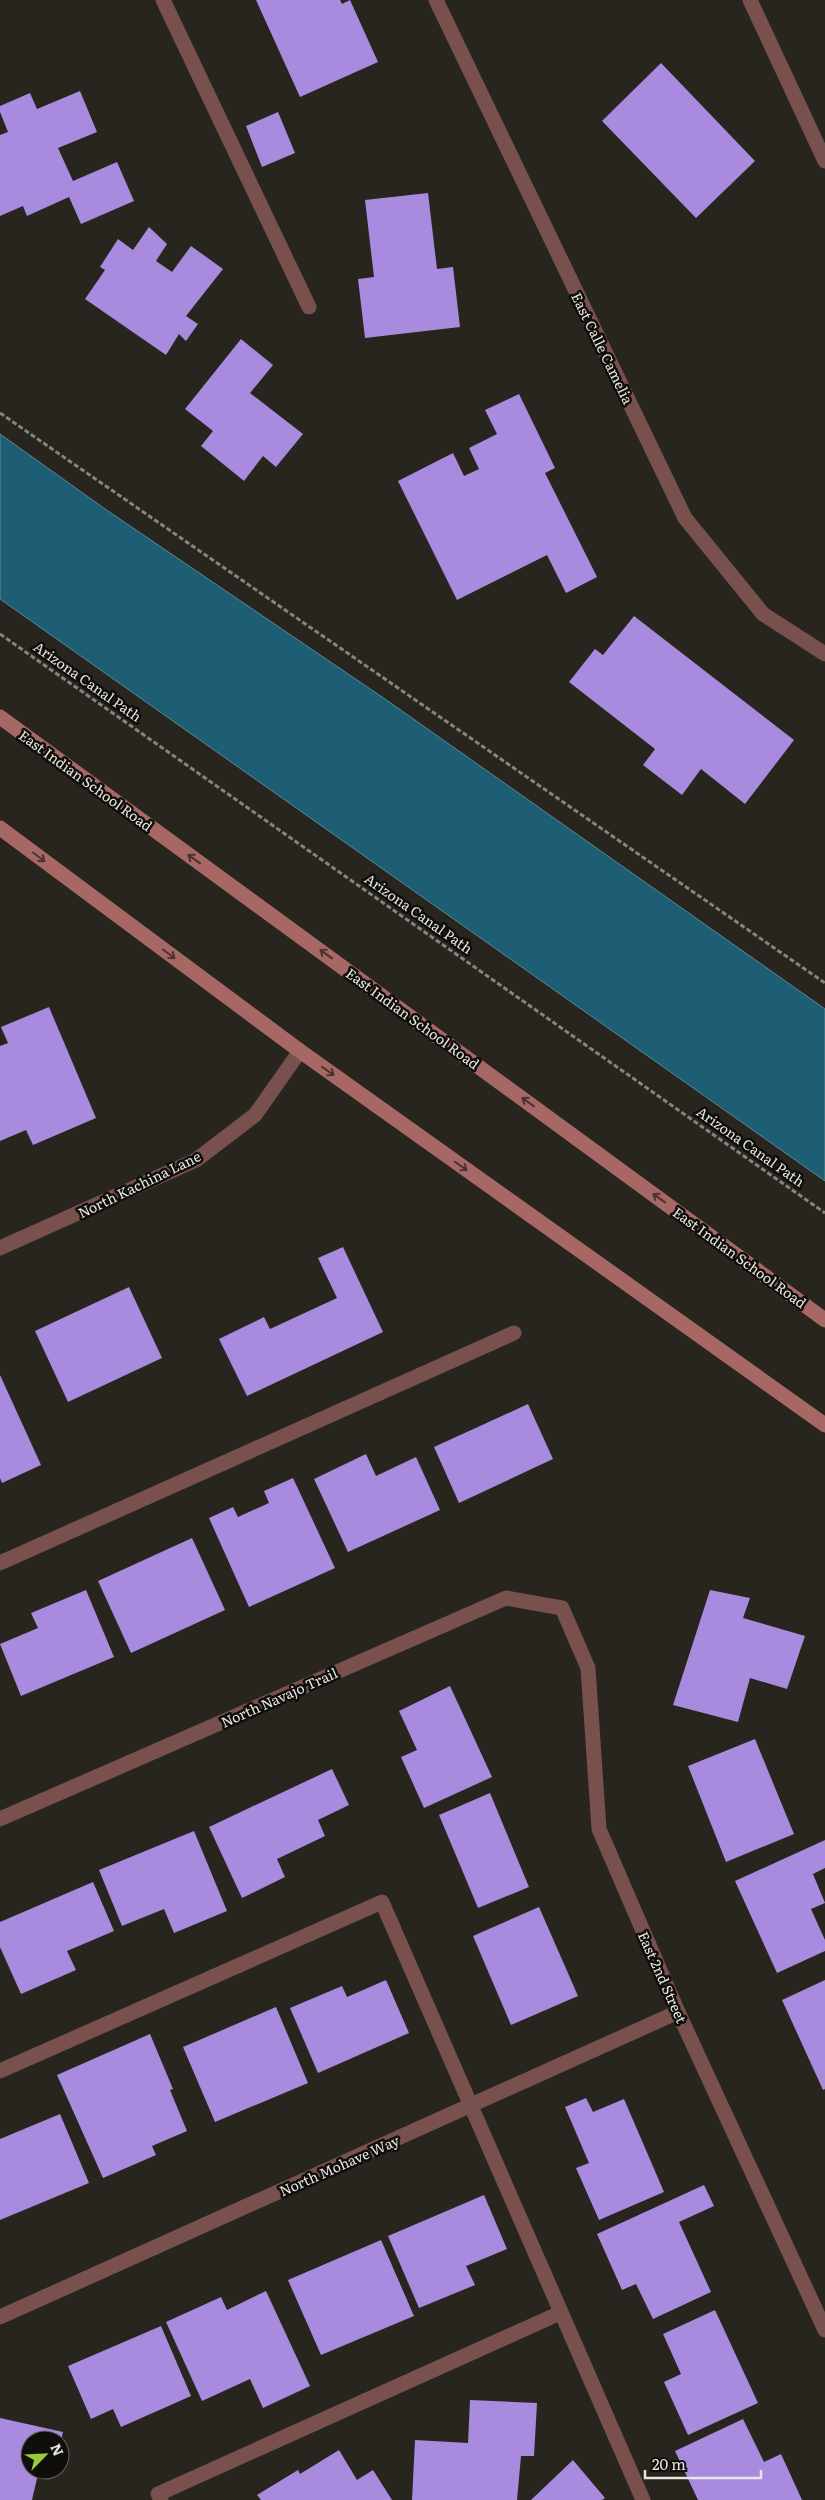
<svg xmlns="http://www.w3.org/2000/svg" width="825" height="2500" viewBox="0 0 825 2500" font-family="Literata,serif">
<style>
.water{fill:#1e5e75;stroke:#5b8795}
.building{fill:#a88bde}
.lines{fill:none;stroke-linecap:round;stroke-linejoin:round}
.path{stroke:#86847e;stroke-width:3;stroke-dasharray:5 2.5;stroke-linecap:butt}
.lane{stroke:#78504e;stroke-width:15}
.street{stroke:#78504e;stroke-width:15}
.secondary{stroke:#a76765;stroke-width:15}
.oneway{stroke:#4c322f}
.labels{text-anchor:middle;dominant-baseline:central;stroke-width:5;stroke-linejoin:round;paint-order:stroke}
.street-label{font-size:14px;fill:#e8e6e1;stroke:#0f0e0b}
</style>
<rect width="100%" height="100%" fill="#27251d"/>
<!-- water -->
<polygon class="water" points="0,434 108,511 385,699 825,1009 825,1181 0,599"/>
<!-- building -->
<g class="building">
<polygon points="256,0 340,0 342,4 350,0 378,62 300,97"/>
<polygon points="661,63 755,161 696,218 602,121"/>
<polygon points="80,91 97,132 58,148 73,181 117,162 134,201 81,224 69,197 27,216 23,206 0,216 0,135 8,132 0,112 0,106 30,93 37,109"/>
<polygon points="278,112 295,153 262,167 246,126"/>
<polygon points="428,193 437,269 453,267 460,327 365,338 358,279 374,277 365,200"/>
<polygon points="149,227 167,244 156,261 172,272 191,246 223,269 186,316 198,324 186,341 179,334 166,355 85,299 105,270 100,267 118,239 133,250"/>
<polygon points="241,339 273,365 250,393 303,434 276,467 263,456 244,481 201,446 213,431 185,409"/>
<polygon points="519,394 555,468 545,473 597,577 566,593 547,555 457,600 398,481 453,453 464,476 479,469 469,448 497,434 485,410"/>
<polygon points="634,616 794,740 745,804 701,769 682,795 643,765 655,749 569,682 595,649 603,655"/>
<polygon points="49,1007 96,1118 33,1145 26,1130 0,1141 0,1046 8,1043 1,1027"/>
<polygon points="343,1247 383,1332 247,1396 219,1339 264,1317 270,1329 337,1298 318,1258"/>
<polygon points="129,1287 162,1358 68,1402 35,1331"/>
<polygon points="0,1375 41,1465 2,1483 0,1478"/>
<polygon points="528,1404 553,1459 459,1503 434,1447"/>
<polygon points="366,1454 376,1476 416,1457 440,1510 348,1552 314,1479"/>
<polygon points="293,1478 335,1568 249,1607 209,1518 233,1507 238,1517 269,1503 264,1491"/>
<polygon points="192,1538 225,1610 131,1653 98,1581"/>
<polygon points="86,1590 114,1657 21,1696 0,1644 38,1628 31,1613"/>
<polygon points="710,1590 750,1598 743,1618 805,1636 787,1689 750,1678 738,1722 673,1705"/>
<polygon points="450,1686 492,1777 424,1808 401,1757 417,1750 399,1711"/>
<polygon points="755,1739 794,1834 726,1862 688,1766"/>
<polygon points="332,1769 349,1805 318,1820 325,1836 277,1859 285,1877 242,1898 209,1827"/>
<polygon points="490,1793 529,1887 478,1908 439,1815"/>
<polygon points="194,1831 227,1911 174,1933 164,1909 122,1926 99,1870"/>
<polygon points="825,1840 825,1868 813,1874 825,1903 811,1909 825,1940 825,1951 777,1973 735,1881"/>
<polygon points="93,1882 114,1931 67,1951 76,1970 21,1994 0,1947 0,1922"/>
<polygon points="539,1907 578,1996 511,2025 473,1936"/>
<polygon points="386,1980 409,2033 318,2073 290,2008 342,1986 347,1997"/>
<polygon points="825,1980 825,2089 823,2090 782,2000"/>
<polygon points="276,2007 308,2083 215,2122 183,2047"/>
<polygon points="150,2034 173,2089 170,2090 187,2131 152,2146 156,2155 103,2178 57,2075"/>
<polygon points="586,2098 593,2112 624,2099 664,2192 599,2220 576,2168 589,2163 565,2107"/>
<polygon points="60,2114 89,2183 0,2220 0,2139"/>
<polygon points="704,2185 714,2206 679,2222 711,2292 653,2319 636,2284 622,2290 597,2234"/>
<polygon points="484,2195 507,2249 466,2266 475,2285 419,2308 388,2236"/>
<polygon points="381,2240 414,2316 321,2355 288,2280"/>
<polygon points="266,2291 310,2386 263,2408 250,2379 202,2401 166,2322 221,2297 227,2310"/>
<polygon points="715,2310 758,2403 688,2435 664,2382 681,2374 663,2334"/>
<polygon points="161,2326 191,2396 121,2427 113,2409 91,2419 68,2366"/>
<polygon points="470,2400 537,2403 534,2456 521,2456 517,2500 412,2500 415,2440 468,2443"/>
<polygon points="0,2418 63,2432 61,2440 30,2440 30,2470 39,2470 32,2500 0,2500"/>
<polygon points="743,2419 764,2462 781,2454 802,2500 698,2500 675,2451"/>
<polygon points="339,2450 357,2480 373,2470 392,2500 261,2500 257,2495 298,2470 300,2474"/>
<polygon points="573,2460 605,2498 602,2500 531,2500"/>
</g>
<g class="lines">
<!-- path -->
<g class="path">
<polyline points="0,413 825,983"/>
<polyline points="0,634 825,1213"/>
</g>
<!-- lane -->
<g class="lane">
<polyline points="750,0 825,161"/>
<polyline points="0,1563 514,1333"/>
<polyline points="0,2071 382,1902 643,2500"/>
<polyline points="161,2500 158,2494 560,2313"/>
</g>
<!-- street -->
<g class="street">
<polyline points="163,0 309,307"/>
<polyline points="436,0 685,518 763,614 825,654"/>
<polyline points="0,1248 196,1160 255,1115 300,1051"/>
<polyline points="0,1819 506,1598 562,1608 588,1668 599,1829 678,2012 825,2330"/>
<polyline points="0,2317 678,2012"/>
</g>
<!-- secondary -->
<g class="secondary">
<polyline points="0,717 825,1320"/>
<polyline points="0,828 300,1051 825,1425"/>
</g>
</g>
<!-- one-way arrows -->
<defs><path id="oneway-shaft" d="M-6 0H5M1.5-3L5.5 0L1.5 3" fill="none" stroke-width="1.6" stroke-linecap="round" stroke-linejoin="round" transform="scale(1.25)"/></defs>
<g class="oneway">
<use href="#oneway-shaft" transform="translate(39 857) rotate(37)"/>
<use href="#oneway-shaft" transform="translate(194 859) rotate(-144)"/>
<use href="#oneway-shaft" transform="translate(169 954) rotate(37)"/>
<use href="#oneway-shaft" transform="translate(326 954) rotate(-144)"/>
<use href="#oneway-shaft" transform="translate(328 1071) rotate(35)"/>
<use href="#oneway-shaft" transform="translate(528 1102) rotate(-144)"/>
<use href="#oneway-shaft" transform="translate(461 1166) rotate(35)"/>
<use href="#oneway-shaft" transform="translate(659 1198) rotate(-144)"/>
</g>
<g class="labels">
<!-- street labels -->
<g class="street-label">
<text transform="translate(603 348) rotate(64)">East Calle Camelia</text>
<text transform="translate(88 681) rotate(35)">Arizona Canal Path</text>
<text transform="translate(86 780) rotate(36)">East Indian School Road</text>
<text transform="translate(419 913) rotate(35)">Arizona Canal Path</text>
<text transform="translate(413 1018) rotate(36)">East Indian School Road</text>
<text transform="translate(751 1146) rotate(35)">Arizona Canal Path</text>
<text transform="translate(139 1184) rotate(-26)">North Kachina Lane</text>
<text transform="translate(740 1257) rotate(36)">East Indian School Road</text>
<text transform="translate(279 1697) rotate(-24)">North Navajo Trail</text>
<text transform="translate(663 1977) rotate(66)">East 2nd Street</text>
<text transform="translate(339 2165) rotate(-24)">North Mohave Way</text>
</g>
</g>
<!-- north arrow -->
<g transform="translate(45 2455) rotate(66)"><circle r="24" fill="#0f0e0b" stroke="#666461"/>
<path d="M0-4L9 19L0 12L-9 19Z" fill="#98cb37"/>
<text y="-8" font-size="14" font-weight="bold" text-anchor="middle" fill="#e8e6e1">N</text>
</g>
<!-- scale -->
<path d="M645 2470v8h116v-8" fill="none" stroke="#e8e6e1" stroke-width="2.5"/>
<text x="652" y="2470" font-size="15" fill="#e8e6e1" stroke="#0f0e0b" stroke-width="4" paint-order="stroke">20 m</text>
</svg>
